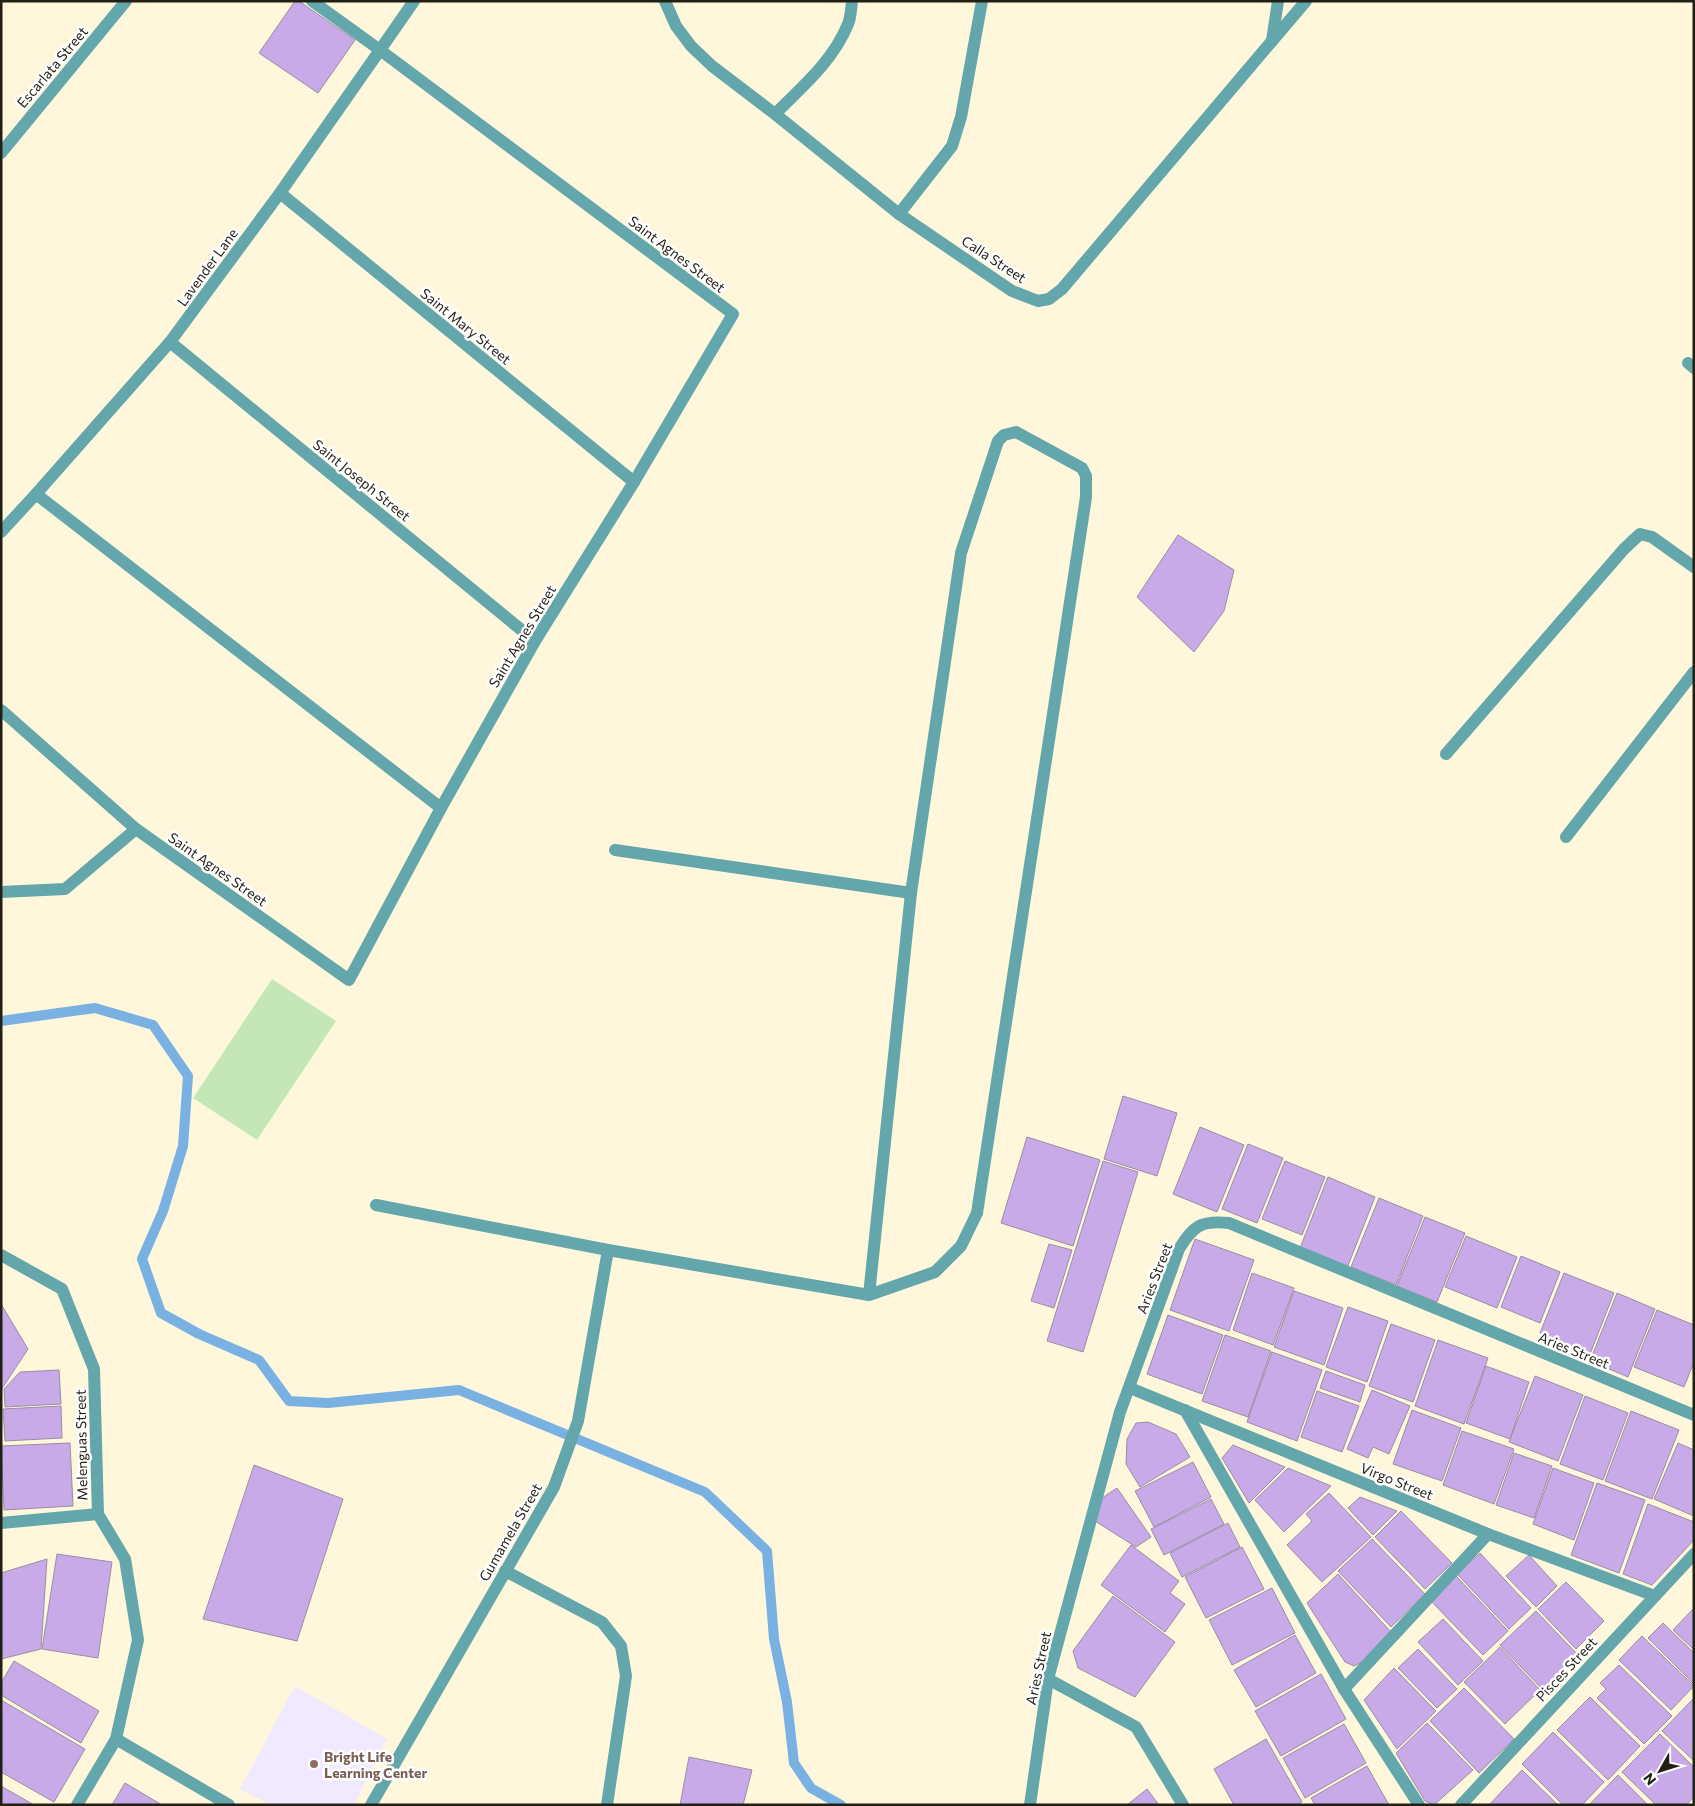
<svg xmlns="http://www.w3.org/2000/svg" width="1695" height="1806" viewBox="0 0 1695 1806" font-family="Commissioner,sans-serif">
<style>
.education{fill:#f0e9ff}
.green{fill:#c5e7b7}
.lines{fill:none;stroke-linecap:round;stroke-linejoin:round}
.stream{stroke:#78b1e2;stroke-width:10}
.building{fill:#c9aae8;stroke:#998da5}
.minor{stroke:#63a6ab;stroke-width:12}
.tertiary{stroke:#63a6ab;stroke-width:12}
.education-dot{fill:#8d6e63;stroke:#fff;stroke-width:2}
.labels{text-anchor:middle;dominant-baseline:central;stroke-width:5;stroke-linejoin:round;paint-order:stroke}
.street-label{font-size:14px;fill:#221f15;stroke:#fff}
.education-label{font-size:14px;font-weight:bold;fill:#785e54;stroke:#fff;text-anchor:start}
</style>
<rect width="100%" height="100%" fill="#fff7db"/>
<!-- education -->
<polygon class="education" points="295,1686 387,1739 354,1805 271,1805 240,1789"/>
<!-- green -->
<polygon class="green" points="272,979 336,1021 257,1140 193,1098"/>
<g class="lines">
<!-- stream -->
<polyline class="stream" points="1,1021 95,1008 153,1025 188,1076 183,1146 163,1211 142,1259 161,1313 199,1334 259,1360 289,1401 328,1403 459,1390 705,1492 767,1551 774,1639 787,1702 794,1763 811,1788 841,1805"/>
</g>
<!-- building -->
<g class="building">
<polygon points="295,1 299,1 355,40 318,93 259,53"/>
<polygon points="1178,535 1234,570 1224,611 1194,652 1137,597"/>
<polygon points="1123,1096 1177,1113 1157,1176 1104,1159"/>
<polygon points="1200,1127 1244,1145 1217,1212 1173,1194"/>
<polygon points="1027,1137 1100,1160 1073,1246 1001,1223"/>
<polygon points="1248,1144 1283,1158 1257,1223 1222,1209"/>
<polygon points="1103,1161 1138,1172 1083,1352 1047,1341"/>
<polygon points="1285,1161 1325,1177 1302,1235 1262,1219"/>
<polygon points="1328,1177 1375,1197 1347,1268 1300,1248"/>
<polygon points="1379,1198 1423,1216 1396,1285 1351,1267"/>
<polygon points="1425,1217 1465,1233 1437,1302 1397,1286"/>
<polygon points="1466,1236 1517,1257 1497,1308 1445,1287"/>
<polygon points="1195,1239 1254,1260 1229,1331 1170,1310"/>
<polygon points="1049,1244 1072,1250 1054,1308 1031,1301"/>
<polygon points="1521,1256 1560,1272 1540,1323 1501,1307"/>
<polygon points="1252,1273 1294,1288 1273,1345 1233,1330"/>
<polygon points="1564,1273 1614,1293 1590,1354 1540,1333"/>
<polygon points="1294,1291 1343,1308 1324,1365 1274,1347"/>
<polygon points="1617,1293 1655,1309 1628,1377 1590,1361"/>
<polygon points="1,1304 28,1349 1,1390"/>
<polygon points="1348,1307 1388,1321 1367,1382 1326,1367"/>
<polygon points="1657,1310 1694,1325 1694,1362 1684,1387 1634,1367"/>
<polygon points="1168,1315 1223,1335 1202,1394 1147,1374"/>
<polygon points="1391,1324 1435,1340 1413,1402 1369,1386"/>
<polygon points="1225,1335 1271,1351 1248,1417 1202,1401"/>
<polygon points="1438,1340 1488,1358 1464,1424 1415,1406"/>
<polygon points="1272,1352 1322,1370 1297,1441 1247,1422"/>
<polygon points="1486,1366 1529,1382 1510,1439 1466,1423"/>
<polygon points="59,1370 61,1404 5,1407 4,1389 20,1372"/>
<polygon points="1326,1371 1365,1385 1360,1402 1320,1388"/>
<polygon points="1535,1376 1583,1395 1558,1461 1509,1442"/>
<polygon points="1372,1390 1410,1406 1389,1454 1373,1447 1368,1458 1347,1449"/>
<polygon points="1317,1391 1359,1406 1342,1452 1301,1437"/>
<polygon points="1585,1396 1628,1413 1603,1480 1560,1464"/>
<polygon points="61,1406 62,1438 5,1441 3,1409"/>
<polygon points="1412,1410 1461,1428 1442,1481 1393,1464"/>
<polygon points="1631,1411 1679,1430 1652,1499 1605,1481"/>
<polygon points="1148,1422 1176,1434 1190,1457 1140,1487 1126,1464 1127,1439 1136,1423"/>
<polygon points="1462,1431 1514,1449 1494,1504 1443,1485"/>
<polygon points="70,1443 73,1506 4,1510 1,1446"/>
<polygon points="1678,1443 1694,1450 1694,1516 1654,1499"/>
<polygon points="1233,1445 1285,1467 1249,1503 1222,1458"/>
<polygon points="1514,1453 1552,1466 1534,1518 1496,1505"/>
<polygon points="1193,1462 1211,1497 1154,1527 1135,1491"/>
<polygon points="254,1465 343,1499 297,1641 203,1619"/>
<polygon points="1288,1468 1331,1486 1284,1532 1255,1500"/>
<polygon points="1553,1468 1594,1483 1574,1540 1533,1524"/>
<polygon points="1597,1483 1645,1500 1619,1573 1571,1555"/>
<polygon points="1117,1488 1151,1537 1136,1547 1095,1521 1102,1498"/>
<polygon points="1329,1493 1371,1537 1322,1582 1287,1545 1312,1521 1306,1514"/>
<polygon points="1360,1497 1397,1511 1373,1535 1348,1508"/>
<polygon points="1211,1499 1224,1524 1164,1555 1151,1529"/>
<polygon points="1648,1504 1694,1522 1694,1540 1652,1585 1623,1574"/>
<polygon points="1401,1511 1452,1563 1425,1589 1375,1537"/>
<polygon points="1228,1523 1240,1547 1182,1577 1170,1553"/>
<polygon points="1372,1539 1425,1594 1391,1627 1338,1571"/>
<polygon points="1131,1545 1179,1581 1170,1593 1185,1604 1165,1632 1101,1585"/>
<polygon points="1242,1547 1264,1589 1206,1618 1185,1577"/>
<polygon points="1480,1553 1531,1608 1509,1629 1457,1574"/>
<polygon points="57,1554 112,1562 98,1658 42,1649"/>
<polygon points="1529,1555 1557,1586 1536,1607 1506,1576"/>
<polygon points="47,1559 41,1649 1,1659 1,1573"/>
<polygon points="1338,1574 1392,1633 1362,1662 1354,1666 1345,1662 1307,1603"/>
<polygon points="1456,1576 1508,1631 1483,1655 1430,1600"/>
<polygon points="1566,1582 1604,1621 1576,1649 1538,1609"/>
<polygon points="1272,1588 1295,1633 1232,1665 1209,1620"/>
<polygon points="1113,1596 1175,1642 1135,1697 1078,1668 1073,1651"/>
<polygon points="1694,1608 1694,1650 1673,1630"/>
<polygon points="1536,1611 1579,1656 1544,1691 1500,1645"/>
<polygon points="1443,1619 1483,1661 1458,1685 1418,1642"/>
<polygon points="1663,1623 1694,1653 1694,1684 1648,1638"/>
<polygon points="1295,1635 1316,1673 1256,1707 1234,1670"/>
<polygon points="1642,1636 1694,1686 1671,1710 1619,1660"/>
<polygon points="1500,1647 1540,1690 1505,1724 1464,1682"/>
<polygon points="1418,1649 1457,1689 1437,1708 1398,1668"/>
<polygon points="14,1661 99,1711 81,1743 1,1695 1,1683"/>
<polygon points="1619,1665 1672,1716 1644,1744 1597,1698 1606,1689 1600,1683"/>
<polygon points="1394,1668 1436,1711 1397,1749 1364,1700"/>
<polygon points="1321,1674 1346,1719 1281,1756 1255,1711"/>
<polygon points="1464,1688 1514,1739 1479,1773 1430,1721"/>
<polygon points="1590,1697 1640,1746 1608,1780 1557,1730"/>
<polygon points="1694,1698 1694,1761 1662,1731"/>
<polygon points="1,1700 85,1749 54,1802 1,1772"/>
<polygon points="1427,1723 1473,1770 1434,1805 1425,1801 1396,1753"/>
<polygon points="1344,1724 1366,1763 1305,1798 1283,1758"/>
<polygon points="1553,1732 1604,1782 1582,1805 1563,1805 1522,1764"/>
<polygon points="1660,1734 1694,1767 1694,1797 1686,1805 1656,1805 1622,1772"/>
<polygon points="1266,1739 1302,1802 1297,1805 1234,1805 1214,1769"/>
<polygon points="689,1757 752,1770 743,1805 680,1805"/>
<polygon points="1367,1766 1389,1805 1315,1805 1311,1798"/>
<polygon points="1522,1770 1558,1805 1489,1805"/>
<polygon points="1618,1775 1648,1805 1589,1805"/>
<polygon points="125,1783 162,1805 112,1805"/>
<polygon points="1,1786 34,1805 1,1805"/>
<polygon points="1147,1789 1159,1805 1127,1805"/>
</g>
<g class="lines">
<!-- minor -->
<g class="minor">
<polyline points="665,1 676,26 691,46 712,66 775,114 899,214 1012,291 1038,301 1049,299 1062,289 1272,41 1278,1"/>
<polyline points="1272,41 1306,1"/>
<path d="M775 114C803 86 833 61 848 24 851 17 851 9 852 1"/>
<polyline points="280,193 634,482"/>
<polyline points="899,214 952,146 961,117 982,1"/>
<polyline points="170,342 535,641"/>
<polyline points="1688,363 1694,368"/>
<polyline points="36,494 441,808"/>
<polyline points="1,532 36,494 170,342 280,193 380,50 733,314 634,482 535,641 441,808 349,980 136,829 1,710"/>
<polyline points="1446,754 1624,549 1640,534 1652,537 1694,567"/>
<polyline points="1566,837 1694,672"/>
<polyline points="615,850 911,893"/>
<polyline points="1,892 65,889 136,829"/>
<polyline points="376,1205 608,1250 869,1295 935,1272 961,1246 977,1213 1086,497 1086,476 1082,468 1016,432 1004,435 998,441 961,553 911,893 869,1295"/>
<polyline points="1,1255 62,1289 94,1369 98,1514 125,1559 138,1640 116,1739 77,1805"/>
<polyline points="1130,1388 1488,1534 1655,1596"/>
<polyline points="1185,1410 1344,1689 1419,1805"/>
<polyline points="1,1523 98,1514"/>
<polyline points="505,1571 602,1622 621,1646 626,1676 607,1805"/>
<polyline points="1048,1679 1136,1727 1183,1805"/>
<polyline points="1344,1689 1488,1534"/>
<polyline points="116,1739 229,1805"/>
<polyline points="371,1805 554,1487 578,1421 608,1250"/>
<path d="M1030 1805 1048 1679 1120 1412 1179 1249C1193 1226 1201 1220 1229 1223L1694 1415"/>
<polyline points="1461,1805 1694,1554"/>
</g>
<!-- tertiary -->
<g class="tertiary">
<polyline points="312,1 380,50 414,1"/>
<polyline points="1,153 126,1"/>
</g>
</g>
<!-- markers -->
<circle class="education-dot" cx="314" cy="1764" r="5"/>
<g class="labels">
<!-- street labels -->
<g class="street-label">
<text transform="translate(52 67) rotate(-50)">Escarlata Street</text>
<text transform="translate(677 254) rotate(37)">Saint Agnes Street</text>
<text transform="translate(994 259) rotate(33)">Calla Street</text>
<text transform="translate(207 267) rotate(-54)">Lavender Lane</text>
<text transform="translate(466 326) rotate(39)">Saint Mary Street</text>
<text transform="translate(362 480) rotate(39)">Saint Joseph Street</text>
<text transform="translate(522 636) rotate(-59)">Saint Agnes Street</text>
<text transform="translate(218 869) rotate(35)">Saint Agnes Street</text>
<text transform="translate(1154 1278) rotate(-69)">Aries Street</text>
<text transform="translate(1574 1350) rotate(22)">Aries Street</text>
<text transform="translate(81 1445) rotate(-91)">Melenguas Street</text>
<text transform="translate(1397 1481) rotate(22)">Virgo Street</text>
<text transform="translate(510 1532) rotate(-60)">Gumamela Street</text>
<text transform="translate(1038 1668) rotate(-78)">Aries Street</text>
<text transform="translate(1566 1669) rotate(-47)">Pisces Street</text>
</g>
<!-- education labels -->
<g class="education-label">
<text x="324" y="1756">Bright Life<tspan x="324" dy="16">Learning Center</tspan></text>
</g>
</g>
<!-- border -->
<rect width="1695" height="1806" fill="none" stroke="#221f15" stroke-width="5"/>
<!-- north arrow -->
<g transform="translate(1660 1771) rotate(231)" stroke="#ffffff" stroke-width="4" paint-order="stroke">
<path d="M0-4L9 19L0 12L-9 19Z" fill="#221f15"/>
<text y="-8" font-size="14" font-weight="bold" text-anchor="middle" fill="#221f15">N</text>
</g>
</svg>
